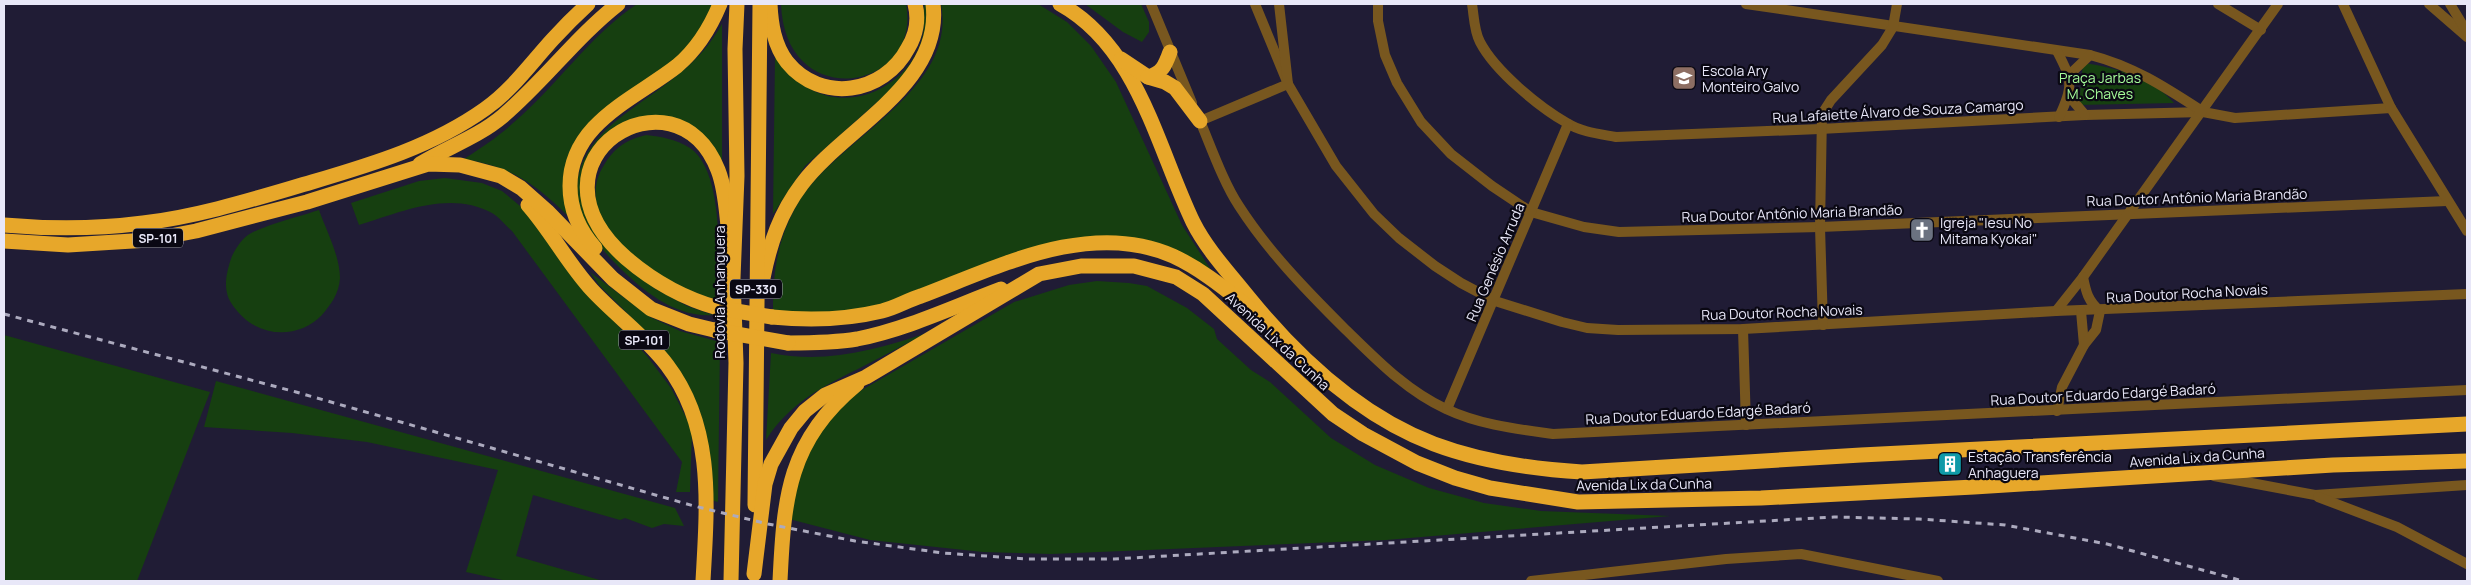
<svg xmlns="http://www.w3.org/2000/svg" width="2471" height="585" viewBox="0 0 2471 585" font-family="Manrope,sans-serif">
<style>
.green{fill:#163f10}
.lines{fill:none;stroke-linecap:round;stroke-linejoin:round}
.minor{stroke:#78571f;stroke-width:10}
.highway{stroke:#e7a72a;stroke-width:15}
.rail{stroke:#acaabe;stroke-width:3;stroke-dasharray:6 6;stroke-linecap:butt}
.highway-bridge{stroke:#e7a72a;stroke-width:15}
.labels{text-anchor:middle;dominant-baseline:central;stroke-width:4.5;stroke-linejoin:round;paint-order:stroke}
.shield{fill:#0a0813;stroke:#a5a4b3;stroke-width:1}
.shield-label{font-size:12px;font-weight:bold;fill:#e8e7f8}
.poi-label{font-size:14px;fill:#e8e7f8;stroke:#0a0813;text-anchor:start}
.park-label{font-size:14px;fill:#a4fb98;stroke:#0a0813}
.street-label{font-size:14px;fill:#e8e7f8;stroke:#0a0813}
</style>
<rect width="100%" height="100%" fill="#201c35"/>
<!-- green -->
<g class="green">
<path d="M637 4H713L694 40 675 61 579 140 569 217C535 183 511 167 464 159 481 148 498 137 513 123 557 86 589 36 637 4Z"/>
<path d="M781 4H906C923 91 785 115 781 4Z"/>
<path d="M924 4H927L925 42 901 81 805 166 773 214 775 57C787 69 797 82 812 90 854 112 907 85 921 42 925 30 924 17 924 4Z"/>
<path d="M941 4H1038L1067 22 1091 46 1116 82 1182 225 1211 270 1122 240 954 280 850 315 773 311C773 271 777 241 797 205 835 138 958 93 941 4Z"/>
<polygon points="1085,4 1141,4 1149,22 1149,32 1142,42 1123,32"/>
<path d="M722 24V166L684 126 615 130 582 197 590 222 654 288 687 306 713 315C676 318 643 291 618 266 569 218 559 168 616 121 637 104 660 90 680 73 698 59 711 43 722 24Z"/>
<path d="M2083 63C2115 67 2152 78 2174 103L2079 105Z"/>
<path d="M646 135C662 137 676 139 690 148 725 172 718 262 719 300 669 290 565 227 604 165 615 147 626 140 646 135Z"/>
<path d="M445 178 482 183 502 191 525 210 584 290 647 356 671 388 692 429 690 492H676L682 462 512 231C506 226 499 217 492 213 450 190 401 212 359 225L351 203 419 181Z"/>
<path d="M319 210C326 230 340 256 340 278 339 294 331 304 322 315 299 339 260 338 238 312 234 307 228 300 227 293 224 282 228 267 232 256 236 248 241 240 248 235 259 227 304 215 319 210Z"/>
<polygon points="590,272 650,317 680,331 720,342 718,502 711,500 708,451 650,336 599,285"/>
<polygon points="1097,281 1129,283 1147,286 1187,308 1214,329 1217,339 1251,370 1270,382 1331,438 1375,465 1429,488 1484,503 1541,511 1670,516 1386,540 1051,554 983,552 870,540 789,519 791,494 821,427 855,394 1014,302 1069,285"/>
<path d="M927 333C904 345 881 357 858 369 821 387 789 404 766 440L771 353C825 364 875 350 927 333Z"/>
<polygon points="4,335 210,392 137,581 4,581"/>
<polygon points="216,381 675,508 684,526 664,524 652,528 625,518 620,520 533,495 516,556 603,581 507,581 466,572 498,470 367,442 292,433 204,427"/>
</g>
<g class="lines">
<!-- minor -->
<g class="minor">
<polyline points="1151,4 1192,103"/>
<polyline points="1255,4 1288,84 1336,166 1374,214 1399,238 1435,266 1461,283 1495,301 1562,322 1587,328 1618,330 1743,329 2056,311 2467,294"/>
<polyline points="1378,4 1378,21 1385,55 1397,83 1421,122 1451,154 1492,186 1531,212 1584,227 1619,232 1820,227 2447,201"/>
<path d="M1472 4C1474 16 1474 31 1480 42 1495 71 1539 107 1567 123 1581 132 1600 134 1616 137L1820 129 2085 115 2203 112 2235 118 2391 108"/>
<path d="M1746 4 2090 55C2133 66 2165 87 2202 111"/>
<polyline points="2218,4 2261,30"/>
<polyline points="2343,4 2391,108 2467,231"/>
<polyline points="2429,4 2467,37"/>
<polyline points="2450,4 2467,32"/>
<path d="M2057 51C2072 80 2074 86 2059 117"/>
<polyline points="2069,75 2090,55"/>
<polyline points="2069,96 2085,115"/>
<path d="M1198 116C1210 144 1223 182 1239 206 1268 251 1305 289 1343 327 1375 358 1405 390 1446 409 1480 425 1517 429 1553 434L2467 390"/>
<polyline points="1200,121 1288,84 1279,4"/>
<polyline points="2056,311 2083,277 2278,4"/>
<polyline points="2081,311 2084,345"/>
<polyline points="1823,325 1820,227 1822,114 1831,100 1882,45 1893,27 1897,4"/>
<polyline points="1743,329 1746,425"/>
<polyline points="1447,409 1568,124"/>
<path d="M2057 411 2062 387 2084 345 2096 330 2100 311C2088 301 2086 292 2083 277"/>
<polyline points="2214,476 2315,495 2467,485"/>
<polyline points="2318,497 2397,527 2467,564"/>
<polyline points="1531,581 1726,559 1801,554 1938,581"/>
</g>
<!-- highway -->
<g class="highway">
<path d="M770 4C771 24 774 45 787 62 821 104 884 94 908 48 916 35 919 19 915 4"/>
<path d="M1060 4C1138 47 1157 147 1193 222 1207 250 1230 274 1249 298 1298 358 1360 416 1434 444 1482 462 1532 469 1582 472L1861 455 2467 424"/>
<polyline points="1121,59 1148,77 1165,82 1175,88 1200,121"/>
<path d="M1148 77C1162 73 1165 66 1170 52"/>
<path d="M420 164C448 147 478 137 503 116 544 81 576 37 618 4"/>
<path d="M528 205C551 231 568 264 592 290 616 316 646 337 667 365 715 428 707 507 703 581"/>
<path d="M4 225C50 229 97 229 143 223 201 216 257 198 312 182 373 164 433 146 485 109 512 90 531 63 553 39 564 27 576 15 588 4"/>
<polyline points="4,241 68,245 149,240 196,231 307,202 428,164 460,165 501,176 521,188 547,211 613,279 651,309 689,324 714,330"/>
<path d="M595 248C579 230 570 210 570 186 570 123 635 99 677 66 696 50 711 26 720 4"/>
<path d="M763 278C770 243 780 213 802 184 843 129 943 84 933 4"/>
<path d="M718 308C682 298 654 282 626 258 514 159 676 61 718 170 725 188 726 208 728 226"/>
<path d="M772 317C810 321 845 320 882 311 895 308 908 300 921 296 998 267 1090 219 1173 256 1201 269 1224 288 1248 307"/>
<path d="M788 343C811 343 834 343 857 339 907 329 953 307 1001 289"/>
<polyline points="755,505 760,4"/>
<polyline points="754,574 765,484 771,464 791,428 805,411 825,395 866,377 1039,274 1081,266 1134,266 1176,277 1203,294 1333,414 1363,434 1417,463 1455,478 1490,488 1578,502 1761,498 1974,487 2333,465 2467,461"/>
<polyline points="731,581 736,363 733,278 737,176 735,49 737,4"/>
<path d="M780 581C784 497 788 441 857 384"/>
</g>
<!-- rail -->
<polyline class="rail" points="4,314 296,392 694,506 768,524 855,541 943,553 1028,559 1114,559 1834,517 1919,519 2005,525 2107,544 2243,581"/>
<!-- highway-bridge -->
<g class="highway-bridge">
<polyline points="718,308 772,317"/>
<polyline points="714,330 788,343"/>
</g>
</g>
<!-- icons -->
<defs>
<symbol id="school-square" viewBox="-11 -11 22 22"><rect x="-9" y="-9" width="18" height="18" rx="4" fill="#8d6e63" stroke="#0a0813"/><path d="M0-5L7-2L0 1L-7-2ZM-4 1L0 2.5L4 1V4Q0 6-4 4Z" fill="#fff"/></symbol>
<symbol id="church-square" viewBox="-11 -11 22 22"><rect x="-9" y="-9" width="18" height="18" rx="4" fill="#6b7280" stroke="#0a0813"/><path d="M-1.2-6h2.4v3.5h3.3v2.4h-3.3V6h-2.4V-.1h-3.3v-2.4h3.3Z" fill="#fff"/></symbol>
<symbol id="building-square" viewBox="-11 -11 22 22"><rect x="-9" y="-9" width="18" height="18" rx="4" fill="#0f9aa8" stroke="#0a0813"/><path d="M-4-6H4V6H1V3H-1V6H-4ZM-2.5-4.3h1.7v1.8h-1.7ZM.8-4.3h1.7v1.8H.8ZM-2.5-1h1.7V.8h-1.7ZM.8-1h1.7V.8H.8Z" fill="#fff"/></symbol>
</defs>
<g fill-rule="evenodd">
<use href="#school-square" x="1670" y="64" width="28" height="28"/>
<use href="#church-square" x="1908" y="216" width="28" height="28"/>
<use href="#building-square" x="1936" y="450" width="28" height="28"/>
</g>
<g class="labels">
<!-- shield labels -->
<g class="shield">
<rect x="133" y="228.5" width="50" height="19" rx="4"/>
<rect x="730" y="279.5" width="52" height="19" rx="4"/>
<rect x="619" y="330.5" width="50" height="19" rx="4"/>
</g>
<g class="shield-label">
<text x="158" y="238">SP-101</text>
<text x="756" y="289">SP-330</text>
<text x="644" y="340">SP-101</text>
</g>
<!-- poi labels -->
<g class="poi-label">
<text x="1702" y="70">Escola Ary<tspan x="1702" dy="16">Monteiro Galvo</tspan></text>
<text x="1940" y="222">Igreja "Iesu No<tspan x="1940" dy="16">Mitama Kyokai"</tspan></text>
<text x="1968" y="456">Estação Transferência<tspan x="1968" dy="16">Anhaguera</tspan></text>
</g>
<!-- park labels -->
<g class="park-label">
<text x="2100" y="77">Praça Jarbas<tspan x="2100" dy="16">M. Chaves</tspan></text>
</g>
<!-- street labels -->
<g class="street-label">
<text transform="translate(1898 111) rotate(-3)">Rua Lafaiette Álvaro de Souza Camargo</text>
<text transform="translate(2197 197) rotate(-2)">Rua Doutor Antônio Maria Brandão</text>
<text transform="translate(1792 213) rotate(-2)">Rua Doutor Antônio Maria Brandão</text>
<text transform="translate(1495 262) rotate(-67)">Rua Genésio Arruda</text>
<text transform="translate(719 292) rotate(-90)">Rodovia Anhanguera</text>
<text transform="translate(2187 293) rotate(-3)">Rua Doutor Rocha Novais</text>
<text transform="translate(1782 312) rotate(-2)">Rua Doutor Rocha Novais</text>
<text transform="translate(1278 341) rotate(43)">Avenida Lix da Cunha</text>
<text transform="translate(2103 394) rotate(-3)">Rua Doutor Eduardo Edargé Badaró</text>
<text transform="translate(1698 413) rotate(-3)">Rua Doutor Eduardo Edargé Badaró</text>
<text transform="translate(2197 457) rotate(-4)">Avenida Lix da Cunha</text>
<text transform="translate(1644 484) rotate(-1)">Avenida Lix da Cunha</text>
</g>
</g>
<!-- border -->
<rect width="2471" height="585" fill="none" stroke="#e8e7f8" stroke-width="10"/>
</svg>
